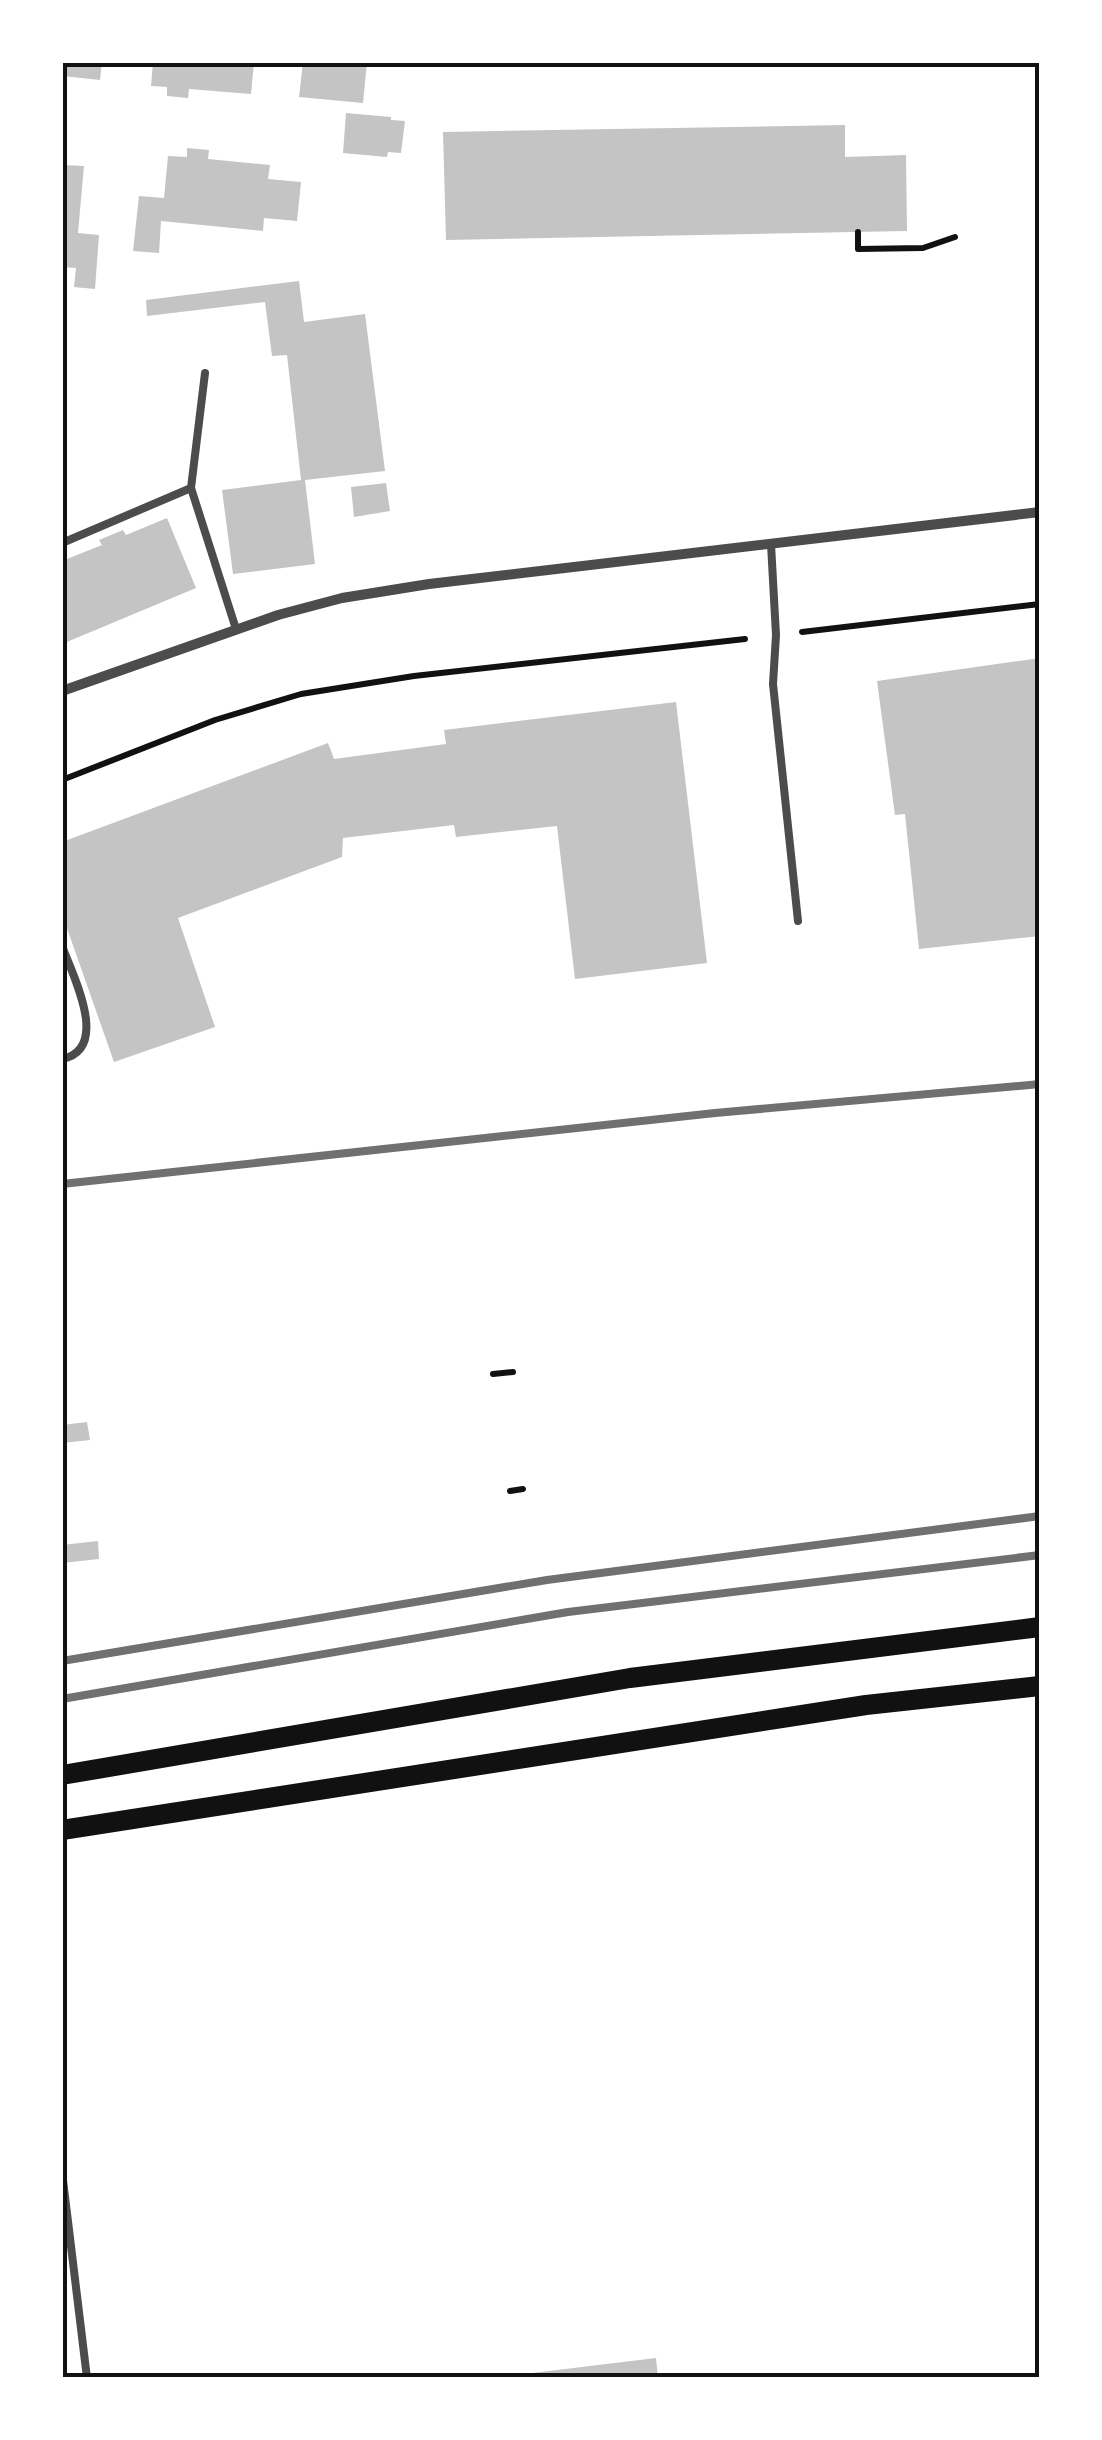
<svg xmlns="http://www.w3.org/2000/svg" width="1102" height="2440" viewBox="0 0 1102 2440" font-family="Mulish,sans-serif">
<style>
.building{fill:#c4c4c4}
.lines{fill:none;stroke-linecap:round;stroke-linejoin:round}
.path{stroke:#111;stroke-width:6}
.service{stroke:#4c4c4c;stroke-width:8}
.minor{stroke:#4c4c4c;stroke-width:10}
.secondary{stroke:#111;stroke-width:20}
.rail{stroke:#707070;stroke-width:8}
.neatline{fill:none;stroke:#111;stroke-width:4}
</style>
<rect width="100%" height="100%" fill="#fff"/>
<!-- building -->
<g class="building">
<polygon points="62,62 102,62 100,80 62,76"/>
<polygon points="153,62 254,62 251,94 189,89 188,98 167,96 167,87 151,86"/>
<polygon points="303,62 367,62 363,103 299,97"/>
<polygon points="346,113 391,117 391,120 405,121 401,153 388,152 387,157 343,153"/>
<polygon points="845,125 845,157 906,155 907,231 446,240 443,132"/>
<polygon points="187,148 209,150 208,159 270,165 268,179 301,182 297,221 264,218 263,231 161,221 159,253 133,251 139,196 164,198 168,156 187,157"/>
<polygon points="62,165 84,166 78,233 99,235 95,289 74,287 76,268 62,267"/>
<polygon points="299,281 304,322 365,314 385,471 305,480 315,564 233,574 222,490 301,480 287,355 272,356 265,302 147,316 146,300"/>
<polygon points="386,483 390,511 354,517 351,487"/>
<polygon points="167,518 196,588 62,644 62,561 102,545 99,540 123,530 126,535"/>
<polygon points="1040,658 1040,936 919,949 905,814 895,815 877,681"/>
<polygon points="676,702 707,963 575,979 557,826 456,837 454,825 343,838 342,857 178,918 215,1027 114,1062 62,914 62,842 328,743 334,759 446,744 444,730"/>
<polygon points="87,1422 90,1440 62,1443 62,1425"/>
<polygon points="98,1541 99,1559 62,1563 62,1545"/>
<polygon points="656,2358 658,2378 525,2378 524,2374"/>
</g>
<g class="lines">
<!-- path -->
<g class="path">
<polyline points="858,232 858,249 923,248 955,237"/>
<polyline points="802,632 1040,604"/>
<polyline points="62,780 215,720 301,694 414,676 745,639"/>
<polyline points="493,1374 513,1372"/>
<polyline points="510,1491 523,1489"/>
</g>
<!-- service -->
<g class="service">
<polyline points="205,373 191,488 236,629"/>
<polyline points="62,543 191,488"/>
<polyline points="771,544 776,635 773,684 798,921"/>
<path d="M62 946C73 976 111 1049 62 1059"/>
<polyline points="62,2172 87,2378"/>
</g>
<!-- minor -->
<polyline class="minor" points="62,691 278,615 342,598 429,584 1040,512"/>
<!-- secondary -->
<g class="secondary">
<polyline points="62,1775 630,1678 1040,1627"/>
<polyline points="62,1830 866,1705 1040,1686"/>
</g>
<!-- rail -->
<g class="rail">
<polyline points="62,1184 715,1113 1040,1084"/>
<polyline points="62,1661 547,1580 1040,1516"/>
<polyline points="62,1699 568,1612 1040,1555"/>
</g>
</g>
<!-- border -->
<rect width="1102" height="2440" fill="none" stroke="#ffffff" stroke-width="130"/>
<rect x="65" y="65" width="972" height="2310" class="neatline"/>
</svg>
